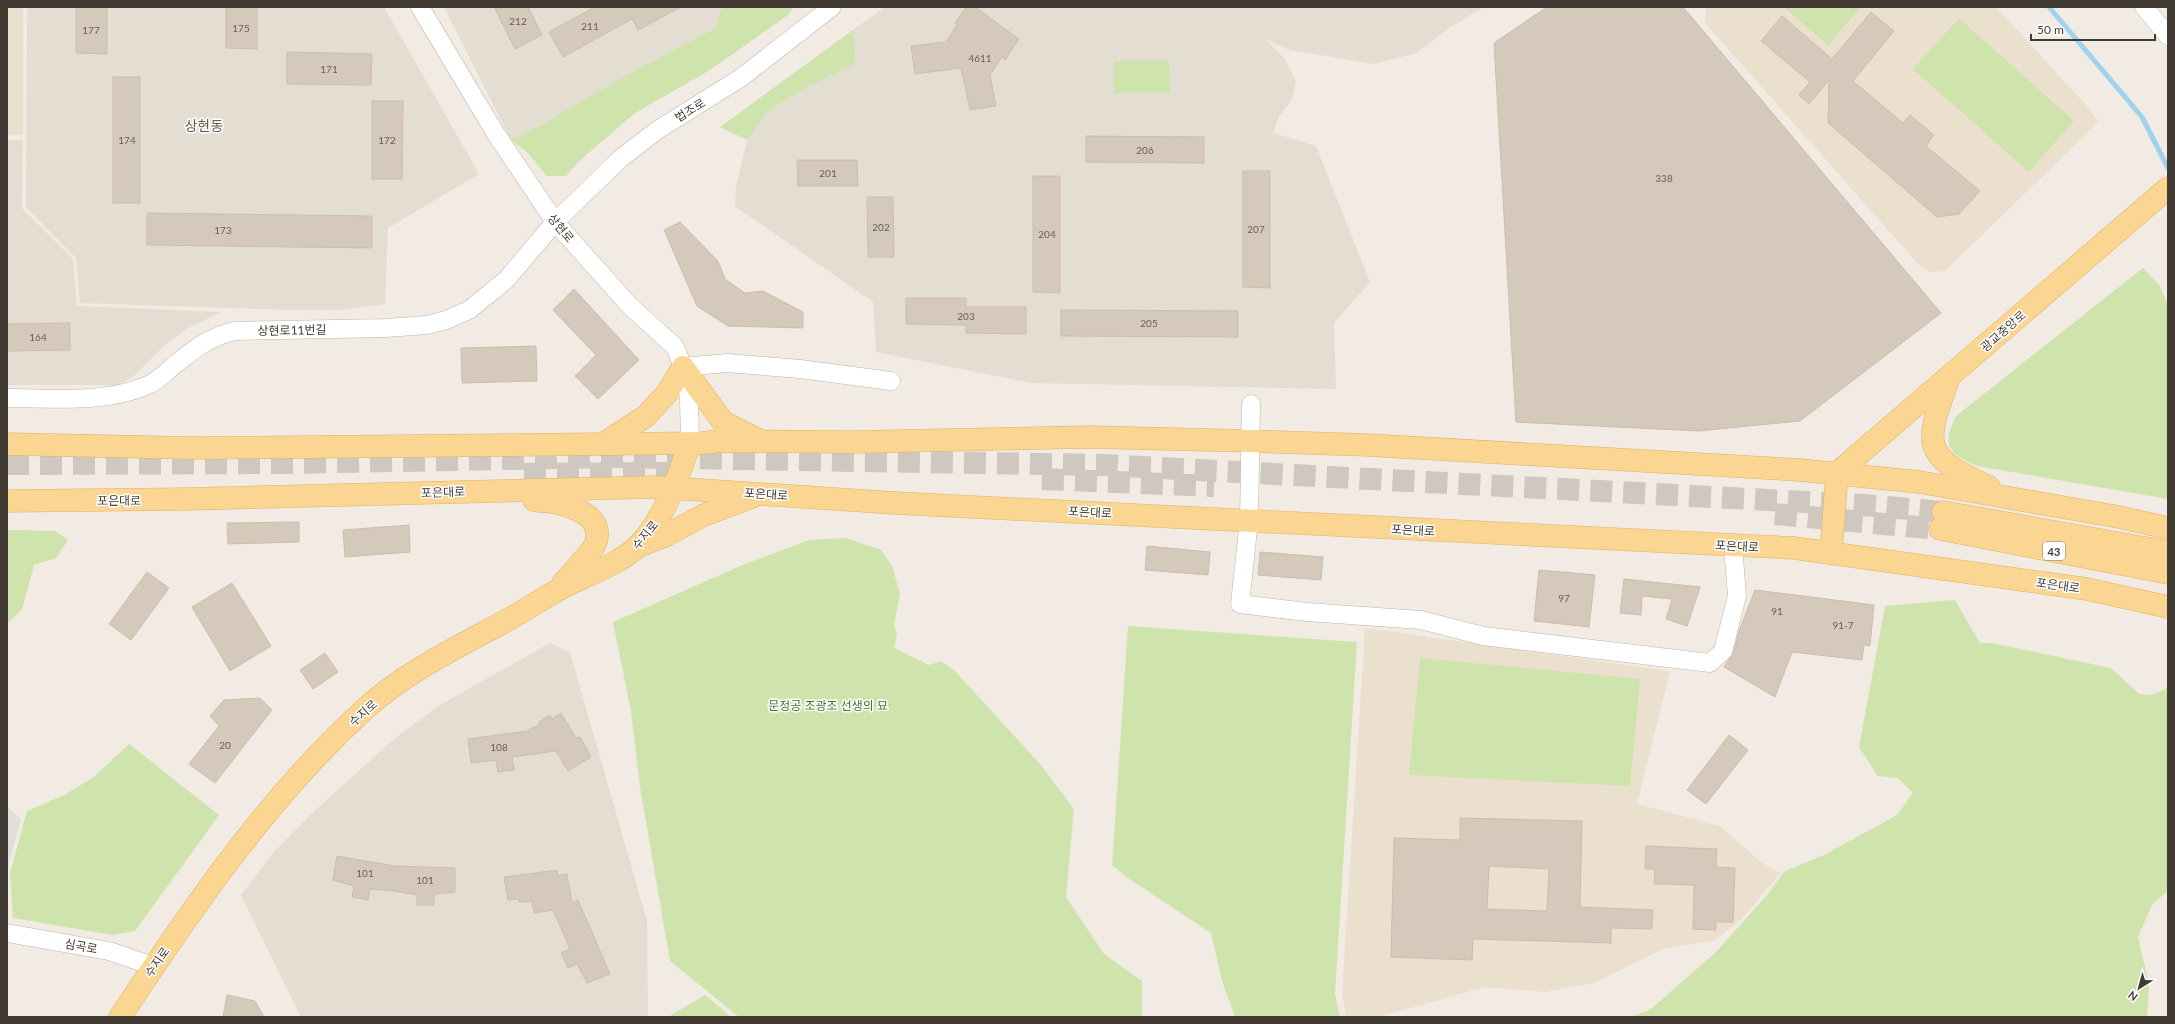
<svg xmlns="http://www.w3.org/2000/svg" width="2175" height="1024" viewBox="0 0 2175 1024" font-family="Lato,'Noto Sans KR',sans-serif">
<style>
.residential{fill:#e4ddd1}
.education{fill:#eae0cd}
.green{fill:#cee4ac}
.parking{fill:#e1dedb}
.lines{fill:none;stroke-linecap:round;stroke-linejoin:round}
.stream{stroke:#9fd2ed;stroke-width:5}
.building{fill:#d5c9bb;stroke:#ccbeac;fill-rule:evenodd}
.major-tunnel{stroke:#cec8c0;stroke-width:22;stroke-dasharray:22 11;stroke-linecap:butt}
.minor-casing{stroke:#beb5a9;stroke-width:19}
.major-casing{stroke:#dfb163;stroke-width:23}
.minor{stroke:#fff;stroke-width:18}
.major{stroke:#fbd692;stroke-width:22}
.labels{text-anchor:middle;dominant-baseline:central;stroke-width:3;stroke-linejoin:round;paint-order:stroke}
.number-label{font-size:10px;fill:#675e55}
.shield{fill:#fff;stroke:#7b7670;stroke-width:1}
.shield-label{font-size:11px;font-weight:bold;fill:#423b33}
.street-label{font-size:12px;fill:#423b33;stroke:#fff}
.park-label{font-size:12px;fill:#497129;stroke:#fff}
.quarter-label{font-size:14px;fill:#64584b;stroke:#fff}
</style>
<rect width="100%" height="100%" fill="#f1ebe3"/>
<!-- residential -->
<g class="residential">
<polygon points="27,7 384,7 479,174 388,228 385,304 341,310 291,310 80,303 76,258 26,207"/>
<polygon points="444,7 722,7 715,28 614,82 536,128 511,140"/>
<polygon points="885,7 1484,7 1449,28 1417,53 1373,64 1290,50 1265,39 1284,58 1296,81 1292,100 1279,116 1273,133 1316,146 1370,282 1334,323 1336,389 1032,383 876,352 873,302 735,206 736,186 747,140 768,111 807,87 856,64 853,30"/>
<polygon points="7,140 23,140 22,208 73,259 77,306 222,312 188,328 166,344 135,375 126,381 116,385 7,385"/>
<polygon points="550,643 570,652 647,921 648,1017 301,1017 241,895 273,853 309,816 394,739 438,706"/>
</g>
<!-- education -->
<g class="education">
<rect x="7" y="7" width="16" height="128"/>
<polygon points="1706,7 1996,7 2086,105 2098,121 2084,136 1945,271 1929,272 1919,265 1705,23"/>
<polygon points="1365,628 1670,671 1637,804 1720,826 1762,863 1780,873 1742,919 1715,940 1663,949 1594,983 1545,992 1485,987 1378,1017 1346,1017 1342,993"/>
</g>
<!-- green -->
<g class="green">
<polygon points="722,7 793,8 788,15 710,70 635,113 578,162 566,176 547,176 526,151 511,140 536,128 614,82 715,28"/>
<polygon points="1784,7 1861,7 1828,45"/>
<polygon points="1959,18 2074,121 2029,172 1913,69"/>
<polygon points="853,30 856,64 807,87 768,111 747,140 720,127"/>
<polygon points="1114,61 1169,61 1170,93 1114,93"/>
<path d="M2143 268 2160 286 2168 305V499L1977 466C1949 453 1941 447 1956 416Z"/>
<polygon points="7,530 55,531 68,540 56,558 34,565 22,609 7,624"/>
<polygon points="846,538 881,550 892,566 900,594 894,625 897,634 894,648 929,665 941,661 955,671 1040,764 1074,809 1066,897 1104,954 1142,981 1142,1017 739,1017 670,961 640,787 631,711 613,622 745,564 809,540"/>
<polygon points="1955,600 1980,643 1992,643 2111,668 2139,694 2151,695 2168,688 2168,890 2152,905 2138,937 2149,984 2147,1017 1630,1017 1651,1009 1717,951 1767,895 1785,871 1824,855 1897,815 1913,793 1898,778 1878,776 1859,747 1885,606"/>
<polygon points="1128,626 1357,642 1335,994 1340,1017 1235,1017 1222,981 1211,933 1125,876 1112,865"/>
<polygon points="1420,658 1640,679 1630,786 1409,775"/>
<polygon points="129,744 219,815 135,931 112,935 13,918 10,873 27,811 64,795 94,777"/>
<polygon points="705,995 731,1017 668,1017"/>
</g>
<!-- parking -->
<polygon class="parking" points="7,807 21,819 7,869"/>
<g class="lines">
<!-- stream -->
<polyline class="stream" points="2049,7 2142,117 2168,168"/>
</g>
<!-- building -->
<g class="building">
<polygon points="76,7 107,7 107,54 76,53"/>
<polygon points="226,7 257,7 257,49 226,48"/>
<polygon points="494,7 528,7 542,35 515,49"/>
<polygon points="595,7 681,7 638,30 632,19 563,57 549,32"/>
<polygon points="966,7 975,7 1019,39 1005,60 1002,57 990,75 996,106 970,110 961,68 915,74 911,46 946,42 957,25 955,23"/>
<polygon points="1547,7 1683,7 1941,313 1800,421 1698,431 1516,422 1494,43"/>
<polygon points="1871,12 1894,31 1853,81 1903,123 1910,115 1934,135 1926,146 1980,191 1959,214 1937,217 1828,123 1829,80 1809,104 1799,95 1810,82 1761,41 1782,16 1832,59"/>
<polygon points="287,52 372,54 371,85 287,84"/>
<rect x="113" y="77" width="27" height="126"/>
<polygon points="372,101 403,101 402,179 372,179"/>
<polygon points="1086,136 1204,137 1204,163 1086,162"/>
<polygon points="797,160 857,160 858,186 798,186"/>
<polygon points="1243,171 1270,171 1270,288 1243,287"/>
<polygon points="1033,176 1060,176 1060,293 1033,292"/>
<polygon points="867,197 893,197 894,257 868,257"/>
<polygon points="147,213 372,216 372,248 147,245"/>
<polygon points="680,222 718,261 725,279 745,293 763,291 803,312 803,328 728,326 697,306 664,230"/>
<polygon points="574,289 639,360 598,399 575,376 596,355 553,310"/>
<polygon points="906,298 966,298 966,307 1026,307 1026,334 966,333 966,325 906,324"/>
<polygon points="1061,310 1238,311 1238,337 1061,336"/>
<polygon points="70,323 70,350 7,351 7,324"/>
<polygon points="536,346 537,381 462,383 461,348"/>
<polygon points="299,522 299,542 228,544 227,523"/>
<polygon points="409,525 410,552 345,557 343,530"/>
<polygon points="1147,546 1210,552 1208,575 1145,570"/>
<polygon points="1260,552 1323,557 1321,580 1258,575"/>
<polygon points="1539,570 1595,575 1589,627 1534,621"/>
<polygon points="147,572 169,588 131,640 109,624"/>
<polygon points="1624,579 1700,587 1687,626 1666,619 1672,599 1642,596 1641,615 1620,613"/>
<polygon points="232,583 271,646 230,671 192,607"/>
<polygon points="1755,590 1874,605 1870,646 1864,645 1862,660 1792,652 1775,697 1724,667 1733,654 1739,631"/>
<polygon points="325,653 338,672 313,689 300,670"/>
<polygon points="260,698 272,710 215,783 189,764 219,726 210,716 224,700"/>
<polygon points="561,713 576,738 580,737 591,757 568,771 556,751 512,757 514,770 498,772 496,760 471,763 468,739 527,731 540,724 539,722 550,715 552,719"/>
<polygon points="1729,735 1748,750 1706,804 1687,790"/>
<path d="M1460 818 1582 821 1580 907 1653 910 1652 929 1611 928V943L1473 939 1472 960 1391 957 1394 838 1460 840ZM1489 866 1549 869 1547 911 1487 909Z"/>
<polygon points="1646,846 1717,849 1716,867 1735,868 1733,922 1716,922 1716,930 1693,929 1694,885 1654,884 1655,869 1645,869"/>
<polygon points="337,856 395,866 455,868 455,892 434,894 434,905 417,905 417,895 394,891 370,889 368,900 352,897 354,886 333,880"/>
<polygon points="557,870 558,875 567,874 572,903 578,900 610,974 587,983 577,964 568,968 561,953 570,949 553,910 534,913 532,901 519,902 519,899 508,900 504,877"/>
<polygon points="227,995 255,1001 264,1017 223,1017"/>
</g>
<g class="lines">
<!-- major-tunnel -->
<g class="major-tunnel">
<polyline points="7,464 287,463 616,457 1104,465 1864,505 1943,512"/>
<polyline points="524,474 672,473"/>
<polyline points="1042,479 1214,486"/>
<polyline points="1775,514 1940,529"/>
</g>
<defs>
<g id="minor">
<polyline points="420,7 496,134 555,222 629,305 675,347 683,367 689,398 690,443"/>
<polyline points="2144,7 2168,36"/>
<polyline points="683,367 727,363 800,369 891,381"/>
<path d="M7 398C53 398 105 404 148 385 158 381 165 373 172 367 193 350 208 337 235 331L386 328 427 325 446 320 469 310 506 280 555 222 620 159 656 131 742 77 832 7"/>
<polyline points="1251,404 1249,520 1240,604 1307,612 1421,620 1483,636 1710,663 1723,651 1737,596 1733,545"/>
<polyline points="7,933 109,951 153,966"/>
</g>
<g id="major">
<path d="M1949 378C1924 446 1921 455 1989 487"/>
<polyline points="7,444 193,448 702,443 720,441 855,442 1090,437 1250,441 1368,445 1800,470 1919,482 2119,517 2168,528"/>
<polyline points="603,444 646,416 667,393 683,367 723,422 757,439"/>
<polyline points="1837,473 2168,188"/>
<path d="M534 500C542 502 550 501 558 503 577 508 603 518 596 542 594 550 570 575 563 583"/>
<polyline points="7,501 187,499 655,487 895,503 1794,548 2087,589 2168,607"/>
<polyline points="1943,512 2168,552"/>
<polyline points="1940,529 2168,573"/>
<polyline points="639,546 667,535 704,515 752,497"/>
<polyline points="1831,553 1837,473"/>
<path d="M120 1017C193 907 268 797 366 708 408 670 462 645 511 618 527 609 542 599 558 590 581 577 619 565 638 546 665 518 677 479 690 443"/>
</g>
</defs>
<!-- minor casing -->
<use href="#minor" class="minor-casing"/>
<!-- major casing -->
<use href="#major" class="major-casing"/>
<!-- minor -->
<use href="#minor" class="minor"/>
<!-- major -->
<use href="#major" class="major"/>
</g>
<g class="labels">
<!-- number labels -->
<g class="number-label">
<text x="518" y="21">212</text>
<text x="590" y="26">211</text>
<text x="241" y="28">175</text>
<text x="91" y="30">177</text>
<text x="980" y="58">4611</text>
<text x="329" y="69">171</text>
<text x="127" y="140">174</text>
<text x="387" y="140">172</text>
<text x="1145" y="150">206</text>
<text x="828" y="173">201</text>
<text x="1664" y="178">338</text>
<text x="881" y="227">202</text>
<text x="1256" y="229">207</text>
<text x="223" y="230">173</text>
<text x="1047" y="234">204</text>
<text x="966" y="316">203</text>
<text x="1149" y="323">205</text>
<text x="38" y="337">164</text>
<text x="1564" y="598">97</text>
<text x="1777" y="611">91</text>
<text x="1843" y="625">91-7</text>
<text x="225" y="745">20</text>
<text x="499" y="747">108</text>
<text x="365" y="873">101</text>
<text x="425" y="880">101</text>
</g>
<!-- shield labels -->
<rect class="shield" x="2043" y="542" width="22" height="18" rx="3"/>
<g class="shield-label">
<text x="2054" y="551">43</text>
</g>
<!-- street labels -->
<g class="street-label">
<text transform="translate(690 110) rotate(-32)">법조로</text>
<text transform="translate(561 228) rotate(50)">상현로</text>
<text transform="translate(292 330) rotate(-1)">상현로11번길</text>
<text transform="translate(2003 331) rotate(-41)">광교중앙로</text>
<text transform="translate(443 492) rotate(-2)">포은대로</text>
<text transform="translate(766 494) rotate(4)">포은대로</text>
<text x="119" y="500">포은대로</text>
<text transform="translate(1090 512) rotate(3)">포은대로</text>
<text transform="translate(1413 530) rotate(3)">포은대로</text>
<text transform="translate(645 535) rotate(-51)">수지로</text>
<text transform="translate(1737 546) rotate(3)">포은대로</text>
<text transform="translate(2058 585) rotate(8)">포은대로</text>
<text transform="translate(363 713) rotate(-41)">수지로</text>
<text transform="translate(81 946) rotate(10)">심곡로</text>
<text transform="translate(157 962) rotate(-55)">수지로</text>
</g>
<!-- park labels -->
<g class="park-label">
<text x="828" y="705">문정공 조광조 선생의 묘</text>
</g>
<!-- quarter labels -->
<g class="quarter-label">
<text x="204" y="125">상현동</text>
</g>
</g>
<!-- border -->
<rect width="2175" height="1024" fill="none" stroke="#423b33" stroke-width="16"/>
<!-- north arrow -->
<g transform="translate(2139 988) rotate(217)" stroke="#ffffff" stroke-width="3" paint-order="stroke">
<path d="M0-3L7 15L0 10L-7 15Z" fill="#423b33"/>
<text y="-6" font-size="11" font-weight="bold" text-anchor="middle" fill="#423b33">N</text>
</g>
<!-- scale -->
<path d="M2031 34v6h124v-6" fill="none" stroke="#423b33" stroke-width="2"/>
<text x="2037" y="34" font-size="12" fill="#423b33" stroke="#ffffff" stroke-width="3" paint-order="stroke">50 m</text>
</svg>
